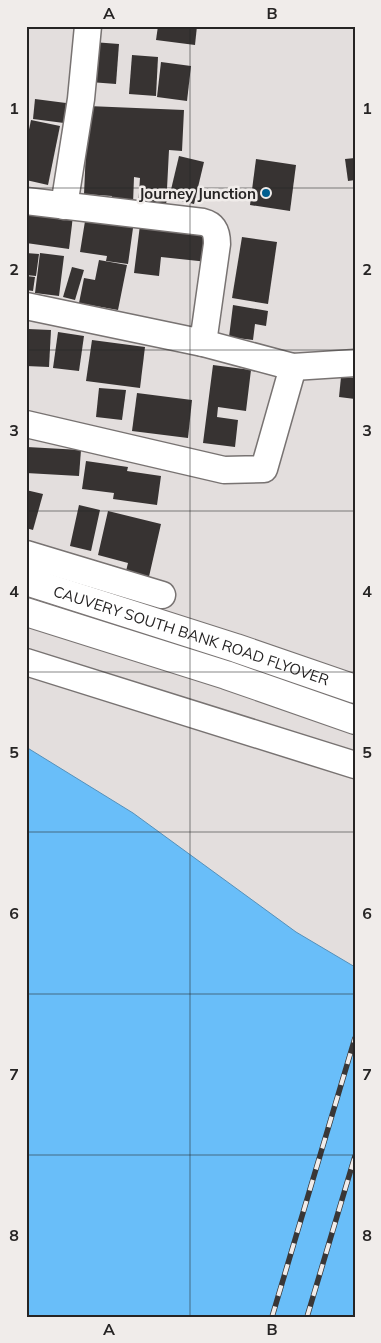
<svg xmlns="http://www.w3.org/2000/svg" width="381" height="1343" viewBox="0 0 381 1343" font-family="Mulish,sans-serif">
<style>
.water{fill:#69bef9;stroke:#5590b9}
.building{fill:#373332}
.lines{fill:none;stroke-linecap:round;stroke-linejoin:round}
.street-casing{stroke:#787372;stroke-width:29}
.secondary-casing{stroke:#787372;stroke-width:30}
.street{stroke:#fff;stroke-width:26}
.secondary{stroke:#fff;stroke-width:28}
.rail-casing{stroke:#393737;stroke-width:5.5}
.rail{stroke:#f0ecea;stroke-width:4;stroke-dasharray:11;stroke-linecap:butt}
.grid{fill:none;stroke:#262424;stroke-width:1;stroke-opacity:0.55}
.poi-dot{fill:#005e8f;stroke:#f0ecea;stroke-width:2}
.labels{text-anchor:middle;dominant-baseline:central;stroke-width:5;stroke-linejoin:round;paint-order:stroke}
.poi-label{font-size:15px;font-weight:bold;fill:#262424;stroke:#f0ecea;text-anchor:end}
.street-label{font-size:15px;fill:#262424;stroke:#f0ecea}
.neatline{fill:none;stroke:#262424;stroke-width:2}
.grid-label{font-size:16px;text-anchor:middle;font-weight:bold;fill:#262424}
</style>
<rect width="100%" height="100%" fill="#e3dedd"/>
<!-- water -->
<polygon class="water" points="26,747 133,813 296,932 355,967 355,1317 26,1317"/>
<!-- building -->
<g class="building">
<polygon points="158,26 197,26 195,45 156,40"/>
<polygon points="93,42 119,44 116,84 90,82"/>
<polygon points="132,55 158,57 156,96 129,94"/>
<polygon points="161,62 191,66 187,101 157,97"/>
<polygon points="35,99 66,103 64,123 33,119"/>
<polygon points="88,106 184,110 182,151 169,150 166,208 138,207 140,178 134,177 133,204 111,203 112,196 84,194"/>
<polygon points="31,120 60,126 48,185 26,180 26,144"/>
<polygon points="179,156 204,162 194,204 169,198"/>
<polygon points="355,158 355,180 348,181 345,159"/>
<polygon points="256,159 296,165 290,211 250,205"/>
<polygon points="26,211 73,216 69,249 26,243"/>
<polygon points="86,215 134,221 128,264 106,261 107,256 80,252"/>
<polygon points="140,225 212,233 208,262 161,257 159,276 134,273"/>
<polygon points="242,237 277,242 268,304 232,298"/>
<polygon points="26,253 39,254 36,276 26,275"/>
<polygon points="40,253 64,256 59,296 35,293"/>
<polygon points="99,260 127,265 118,310 79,303 84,278 95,280"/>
<polygon points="72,267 84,270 75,300 63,297"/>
<polygon points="26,276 35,277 33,291 26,290"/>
<polygon points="233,305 268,311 266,326 255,324 253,340 229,337"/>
<polygon points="28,329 51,330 49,367 26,366"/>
<polygon points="58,332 84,336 79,371 53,368"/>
<polygon points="92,340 145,347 140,388 86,381"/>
<polygon points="213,365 251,370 246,411 218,407 217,417 238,420 235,447 203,443"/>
<polygon points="341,377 355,378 355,399 339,397"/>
<polygon points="99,388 126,390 122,420 96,417"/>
<polygon points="137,393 192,400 188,438 132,431"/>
<polygon points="27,447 81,450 79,476 26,473"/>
<polygon points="86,461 128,467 127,471 161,476 157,505 113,499 114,493 82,489"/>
<polygon points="26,490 43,494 33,530 26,528"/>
<polygon points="79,505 100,510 91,551 70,546"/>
<polygon points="108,511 161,524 148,581 125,575 128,563 98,555"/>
</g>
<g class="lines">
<defs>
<g id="street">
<path d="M26 201 203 222C215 225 217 233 217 244L203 343"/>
<polyline points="64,206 81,99 88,26"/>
<polyline points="26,306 203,343 293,367 355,363"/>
<polyline points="26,424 224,470 264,469 293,367"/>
<polyline points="26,554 162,595"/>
<polyline points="26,662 355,765"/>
</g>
<g id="secondary">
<path id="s1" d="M26 581 236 648 355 689"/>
<polyline points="26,612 226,675 355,720"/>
</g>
</defs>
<!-- street casing -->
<use href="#street" class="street-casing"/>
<!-- secondary casing -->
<use href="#secondary" class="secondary-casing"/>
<!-- street -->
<use href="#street" class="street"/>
<!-- secondary -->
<use href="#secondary" class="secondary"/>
<defs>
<g id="rail">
<polyline points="272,1317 355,1038"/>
<polyline points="307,1317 355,1156"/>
</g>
</defs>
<!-- rail casing -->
<use href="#rail" class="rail-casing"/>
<!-- rail -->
<use href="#rail" class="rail"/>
</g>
<!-- grid -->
<path class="grid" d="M190 26V1317M26 188H355M26 350H355M26 511H355M26 672H355M26 832H355M26 994H355M26 1155H355"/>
<!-- markers -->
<circle class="poi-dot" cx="266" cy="193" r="5"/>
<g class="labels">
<!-- poi labels -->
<g class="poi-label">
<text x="256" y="193">Journey Junction</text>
</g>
<!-- street labels -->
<g class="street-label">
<text stroke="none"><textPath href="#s1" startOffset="174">CAUVERY SOUTH BANK ROAD FLYOVER</textPath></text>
</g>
</g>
<!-- border -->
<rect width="381" height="1343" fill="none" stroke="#f0ecea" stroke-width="55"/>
<rect x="28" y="28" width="326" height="1288" class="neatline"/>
<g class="grid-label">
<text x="109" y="19">A</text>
<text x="272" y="19">B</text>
<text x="14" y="114">1</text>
<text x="367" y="114">1</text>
<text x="14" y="275">2</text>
<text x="367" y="275">2</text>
<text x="14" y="436">3</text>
<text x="367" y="436">3</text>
<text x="14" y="597">4</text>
<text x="367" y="597">4</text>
<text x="14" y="758">5</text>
<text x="367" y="758">5</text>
<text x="14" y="919">6</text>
<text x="367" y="919">6</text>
<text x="14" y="1080">7</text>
<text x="367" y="1080">7</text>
<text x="14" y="1241">8</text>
<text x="367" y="1241">8</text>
<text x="109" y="1335">A</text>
<text x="272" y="1335">B</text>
</g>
</svg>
